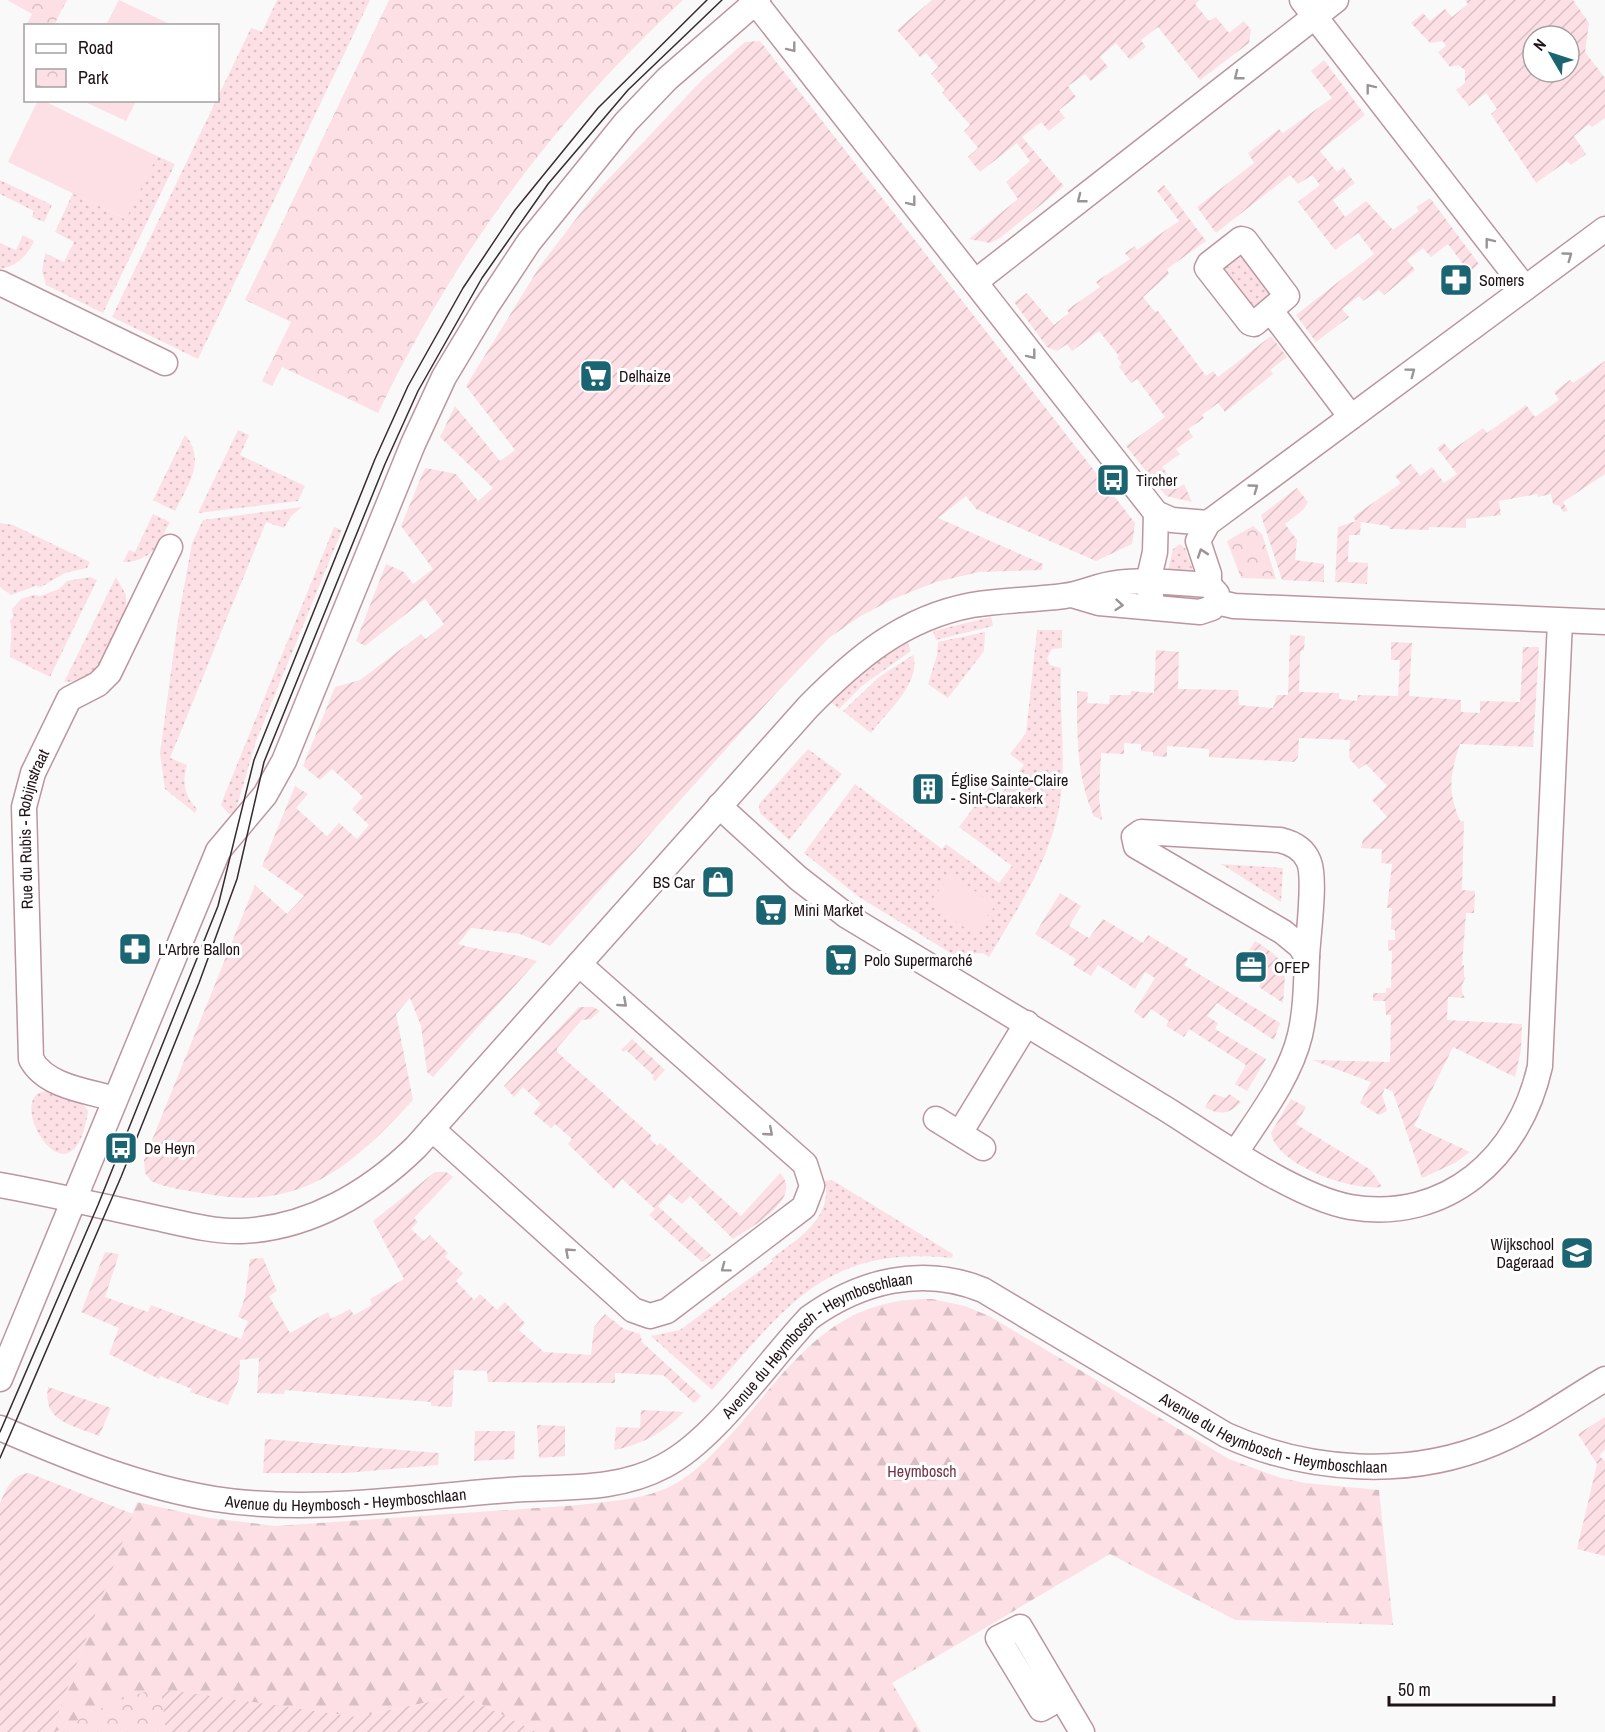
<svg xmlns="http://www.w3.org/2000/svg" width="1605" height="1732" viewBox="0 0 1605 1732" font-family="'Archivo Narrow',sans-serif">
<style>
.grass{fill:url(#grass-dots)}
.forest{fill:url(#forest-firs)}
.park{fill:url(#park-crowns)}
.garden{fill:url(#garden-furrows);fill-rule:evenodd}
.pitch{fill:#fce0e6}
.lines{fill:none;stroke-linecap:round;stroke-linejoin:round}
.minor-casing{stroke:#bc969f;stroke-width:27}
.minor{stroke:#fff;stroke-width:24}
.tram{stroke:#372b2e;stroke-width:1.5}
.oneway{stroke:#9a9496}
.labels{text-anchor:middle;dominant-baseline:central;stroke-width:6;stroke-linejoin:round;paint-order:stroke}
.poi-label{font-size:16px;fill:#1f1215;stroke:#fff;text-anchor:start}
.street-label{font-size:16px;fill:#1f1215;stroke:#fff}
.park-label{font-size:16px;fill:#753348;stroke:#fff}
</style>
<defs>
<pattern id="grass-dots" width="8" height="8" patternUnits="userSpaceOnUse" patternTransform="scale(1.5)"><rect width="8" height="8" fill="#fce0e6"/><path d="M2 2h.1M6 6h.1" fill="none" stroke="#d8bfc4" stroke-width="1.8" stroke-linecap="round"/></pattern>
<pattern id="forest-firs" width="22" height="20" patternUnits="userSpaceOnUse" patternTransform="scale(1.5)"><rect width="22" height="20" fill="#fce0e6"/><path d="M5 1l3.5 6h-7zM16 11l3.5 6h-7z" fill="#d8bfc4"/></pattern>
<pattern id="park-crowns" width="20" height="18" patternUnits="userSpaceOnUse" patternTransform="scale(1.5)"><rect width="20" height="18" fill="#fce0e6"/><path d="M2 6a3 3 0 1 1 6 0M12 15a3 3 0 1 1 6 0" fill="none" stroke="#d8bfc4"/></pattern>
<pattern id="garden-furrows" width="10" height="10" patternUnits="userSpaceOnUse" patternTransform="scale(1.5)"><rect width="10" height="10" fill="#fce0e6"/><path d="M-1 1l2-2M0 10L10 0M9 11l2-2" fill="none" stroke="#d8bfc4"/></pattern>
</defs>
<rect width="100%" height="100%" fill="#f9f9f9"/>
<!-- grass -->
<g class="grass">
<polygon points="277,0 370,0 198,359 112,317 251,28 262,32"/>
<polygon points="157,156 175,164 103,313 46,285 42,271 45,253 64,262 74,242 55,232 73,193 125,219"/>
<polygon points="0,180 52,205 44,222 32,217 34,211 0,194"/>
<path d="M23 235 34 241C27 256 17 266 0 269V243L16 250Z"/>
<path d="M1238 257H1246L1271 289 1270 298 1256 309C1243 305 1224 282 1223 269Z"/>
<polygon points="238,430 249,435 240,455 305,486 298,501 198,513"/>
<path d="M185 435C207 460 187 487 175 511L153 500Z"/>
<path d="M302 507 292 515 284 528 266 522 170 758 187 765C182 783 184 795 197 809L195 813 165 789 160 753 178 620 192 543 203 520Z"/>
<path d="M153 514 170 522C158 545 151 562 123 562L129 550 135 552Z"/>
<polygon points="0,523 13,525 90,562 87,568 65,573 41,587 36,586 11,595 0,587"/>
<polygon points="334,527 342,530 256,741 235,813 229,814 221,805 225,794"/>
<polygon points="1180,544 1185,548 1194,573 1168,571 1173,549"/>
<path d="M90 577 97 580 50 677 10 657C10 646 13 633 10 621L13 617 12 609 21 599 33 595 41 596 59 589 67 581Z"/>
<polygon points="116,577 126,595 126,611 98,670 80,681 64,682"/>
<polygon points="991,617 993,626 936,640 933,631"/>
<path d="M1037 630H1062V648L1052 649 1047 658 1050 665 1061 668C1059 710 1066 753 1061 795 1054 855 1019 906 989 957L983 953 966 954 962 960 859 897 804 853 855 784 942 849 946 844 999 883 1012 866 959 827 990 786 1001 794 1024 765 1010 754 1026 733Z"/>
<polygon points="985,632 984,651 948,698 928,684 937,655 938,642"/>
<polygon points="907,642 911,651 863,685 839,709 831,702 858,674"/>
<path d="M913 655C922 682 887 712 871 733L843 711 879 677Z"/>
<polygon points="808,749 842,774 789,840 760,813 759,804"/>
<polygon points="1220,864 1283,868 1281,902 1226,867"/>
<path d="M47 1091 83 1104 88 1111C72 1217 0 1093 47 1091Z"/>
<path d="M832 1180 953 1254 952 1258C826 1245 788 1305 712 1390L651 1336 680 1330 773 1261 771 1259C797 1239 833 1219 825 1181Z"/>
</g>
<!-- forest -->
<path class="forest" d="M932 1299 965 1306 989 1316 1229 1459 1281 1478 1305 1483 1379 1490 1393 1625 1235 1620 1110 1554 892 1683 921 1732H536L463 1695 356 1717 162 1690 166 1732H51L137 1502 209 1518 276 1526 579 1505C611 1501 644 1500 673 1485 697 1472 717 1450 735 1430 793 1363 833 1297 932 1299Z"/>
<!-- park -->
<g class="park">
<polygon points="7,0 67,0 54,25 26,26 32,14"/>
<path d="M389 0H683C553 120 455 254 378 413L282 367 272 386 262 381 291 322 245 300Z"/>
<polygon points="1253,526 1262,534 1276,579 1241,578 1227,541"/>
<path d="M161 1689 356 1717 349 1732H55C88 1715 124 1694 161 1689Z"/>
</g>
<!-- garden -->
<g class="garden">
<polygon points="932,0 1199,0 1195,4 1209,21 1216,17 1229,33 1244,21 1251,30 1249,43 1200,80 1158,27 1141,40 1146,47 1130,60 1116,43 1100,57 1108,67 1091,81 1085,74 1068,86 1076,97 1059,110 1065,118 1049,131 1041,122 1022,137 1064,186 1000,238 990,243 969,239 1018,199 1006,182 1030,161 1017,143 980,172 968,157 978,148 964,131 970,125 942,93 945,90 931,74 938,67 926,53 920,57 897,30"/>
<path d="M1465 0H1573L1589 23 1585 52 1605 78V118L1592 127 1589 124 1574 136 1586 154 1571 165 1567 161 1536 183 1491 114 1497 109 1486 93 1469 106 1456 90 1465 83V70L1458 65 1450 67 1438 52 1446 46 1443 41 1430 43 1411 23 1423 13 1430 21 1445 9 1452 17 1468 4ZM1533 36H1569V72H1533Z"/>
<path d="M760 41 1135 523 1132 544 1096 561 976 509 966 496 938 518 1043 564 1042 570 979 572 936 582 893 599 859 617 829 638 777 692 550 946 520 934 471 928 458 944C484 952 511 952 537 961L433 1077 427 1072 421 1026 410 998 396 1014 413 1100C350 1168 300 1213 201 1193 184 1190 166 1188 151 1181L145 1173 144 1160 255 885 287 914 304 896 262 866 295 786 308 794 296 808 327 836 339 823 357 839 369 825 352 809 363 797 332 769 320 780 303 766 335 687 360 680 421 634 426 639 444 624 425 599 365 646 356 641 386 564 404 572 413 584 433 569 401 526 424 470 426 468 456 474 478 501 493 488 440 437 455 406 500 461 515 450 466 386 540 266 598 190 702 80 745 42Z"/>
<polygon points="1324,60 1365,115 1320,151 1337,172 1343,167 1355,183 1333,200 1345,217 1366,201 1393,230 1419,211 1416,207 1430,198 1479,264 1469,272 1448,244 1431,257 1423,248 1407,260 1415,270 1384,295 1379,290 1363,301 1359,296 1342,309 1349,317 1316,342 1296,315 1374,254 1358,233 1335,250 1298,202 1320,185 1312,175 1298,184 1290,175 1216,233 1197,207 1254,163 1248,153 1279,129 1283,133 1332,98 1311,71"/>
<polygon points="1164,185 1206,241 1167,269 1169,274 1143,297 1155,312 1158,311 1206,376 1213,371 1218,377 1271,336 1287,357 1270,370 1273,374 1225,412 1218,403 1202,415 1204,418 1188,429 1193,437 1176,449 1180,454 1162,467 1178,488 1184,484 1192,502 1166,496 1126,446 1165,417 1137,379 1131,383 1119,367 1122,364 1117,358 1119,356 1099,331 1072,351 1067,344 1057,351 1047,347 1014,302 1027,293 1054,325 1069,313 1067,310 1100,287 1096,282 1130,259 1125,253 1135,246 1137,250 1179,221 1157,191"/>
<polygon points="1605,361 1605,474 1563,502 1568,511 1563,512 1560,506 1553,504 1551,494 1538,497 1537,494 1499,501 1501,515 1466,519 1466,528 1429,527 1429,530 1390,529 1389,526 1361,522 1360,535 1349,535 1348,562 1368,563 1367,584 1335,582 1338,527 1356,521 1353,517 1401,483 1395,476 1411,464 1420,476 1432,467 1444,483 1457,474 1437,448 1444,443 1451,451 1483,428 1487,433 1526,405 1535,417 1559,400 1554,392 1570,380 1573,383"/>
<polygon points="1297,488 1308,502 1304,509 1285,524 1297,540 1295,560 1324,564 1324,582 1282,580 1261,515"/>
<path d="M1290 635 1305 636 1304 650 1301 651 1300 656 1299 692 1339 693V699L1357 701 1358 695 1398 696 1400 660H1391V642L1412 643 1409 696 1461 700V712L1480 713V701L1520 702 1523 647H1539L1533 747 1460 744C1450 776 1447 789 1460 821H1464L1462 890 1475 891 1474 913H1466L1462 965H1464V977H1466C1461 984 1460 991 1465 998L1448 997 1447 1020 1522 1024 1521 1050 1515 1077 1453 1047 1414 1126 1470 1152 1455 1163 1422 1178 1393 1092 1385 1088 1382 1095 1387 1111 1379 1115 1360 1103 1371 1082 1312 1060 1390 1062 1391 1015H1386L1385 1001H1373V993H1386V988H1391L1392 951 1388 950V940H1395V930L1391 929 1392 908H1387L1392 864 1381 863 1382 849 1361 848 1363 839 1387 817 1372 800 1387 786 1366 764 1359 769 1349 758 1350 740 1299 738 1298 757 1294 762 1209 757V749L1167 746V757L1153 756V752L1141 751V744L1124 743V754L1101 753 1099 799 1102 820 1094 816C1076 777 1077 733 1077 691L1088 692 1087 703 1109 704 1110 695H1131V691L1154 693 1156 650 1179 652 1178 689 1238 690 1239 705 1273 708 1277 695H1288Z"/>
<polygon points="1060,893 1081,906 1069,926 1089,938 1103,919 1143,943 1148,935 1188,959 1184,965 1280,1023 1274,1040 1217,1003 1207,1016 1218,1023 1215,1029 1266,1059 1247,1091 1235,1084 1246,1065 1189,1029 1184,1037 1166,1026 1169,1021 1151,1009 1144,1019 1134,1012 1155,978 1145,972 1135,989 1098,965 1091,976 1073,965 1076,959 1035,934"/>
<path d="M1255 941C1289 963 1286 964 1283 1003L1259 987 1268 968 1267 964 1251 954 1246 955Z"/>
<path d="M579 1007H593L600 1011 591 1019 582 1020 557 1048V1052L652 1136 650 1139 657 1146 660 1143 741 1216 780 1173C804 1199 752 1226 733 1239L690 1196 682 1204 669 1194 658 1206 711 1255 702 1262 649 1215 655 1209 622 1179 614 1189 568 1144 572 1139 555 1124 551 1128 533 1113 541 1104 523 1087 514 1097 504 1086Z"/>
<polygon points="632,1039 665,1070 655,1081 652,1078 654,1076 626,1050 624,1052 621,1050"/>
<path d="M1213 1094 1226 1098 1229 1094 1241 1102C1230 1114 1219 1116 1205 1107Z"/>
<path d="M1291 1099 1306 1107 1296 1124 1371 1170 1382 1187C1352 1191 1277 1166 1271 1133Z"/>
<polygon points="435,1172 446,1172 453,1177 414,1218 418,1222 411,1229 424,1241 430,1235 448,1253 445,1257 463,1273 456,1281 474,1300 480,1294 497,1310 505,1302 525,1323 519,1330 544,1352 591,1355 594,1327 605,1314 624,1329 640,1334 642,1342 701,1396 694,1403 663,1375 615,1373 615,1383 488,1382 487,1371 454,1370 452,1407 431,1406 431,1402 285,1390 284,1394 257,1393 259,1358 240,1360 239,1379 228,1405 190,1392 192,1389 160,1376 159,1379 109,1354 119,1328 81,1312 105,1252 119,1254 105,1297 148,1312 151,1305 241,1339 248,1321 238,1317 245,1297 250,1259 263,1258 277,1291 269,1296 290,1333 328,1312 331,1319 350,1309 354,1315 372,1305 370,1299 404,1279 373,1221"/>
<path d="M48 1387 111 1408 99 1436C73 1425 42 1422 48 1387Z"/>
<path d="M641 1410 684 1412C664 1432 642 1445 614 1450L616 1427 640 1428Z"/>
<polygon points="1605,1417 1605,1449 1599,1456 1605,1461 1605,1556 1577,1549 1597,1464 1578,1434"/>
<polygon points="537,1425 565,1426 565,1456 539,1458"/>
<polygon points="475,1431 515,1431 514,1459 474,1461"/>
<polygon points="265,1439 439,1453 438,1465 346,1473 263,1473"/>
<path d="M29 1473 133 1514 51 1732H0V1503C7 1488 11 1475 29 1473Z"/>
<polygon points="161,1689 356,1717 463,1695 536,1732 166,1732"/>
</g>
<!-- pitch -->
<g class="pitch">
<polygon points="119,0 172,25 106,25"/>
<polygon points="38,100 44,101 157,156 126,219 8,162"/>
<polygon points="83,101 136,101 126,121"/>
<polygon points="952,874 995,906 973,934 930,902"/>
</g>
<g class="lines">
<defs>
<g id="minor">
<polyline points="1302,0 1525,288"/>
<polyline points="756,3 1156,513 1172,520 1208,523"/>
<polygon points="1241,239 1245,240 1287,296 1254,324 1250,323 1207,268 1209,264"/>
<polyline points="975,282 1336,0"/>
<polyline points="0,283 165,363"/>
<polyline points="1271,311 1351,417"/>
<polyline points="1209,585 1209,574 1198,541 1208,523 1605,229"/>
<polyline points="1151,596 1148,582 1155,552 1156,513"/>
<polyline points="1217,602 1234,606 1605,622"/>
<path d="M719 806 798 878 847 916C953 980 1060 1044 1166 1109 1214 1139 1295 1197 1350 1207 1447 1223 1520 1157 1540 1066L1560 621"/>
<path d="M1141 832 1280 840C1293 843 1304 849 1309 862 1316 880 1308 935 1307 957L1300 946 1283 932 1136 846 1134 837Z"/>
<path id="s1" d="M115 1099C88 1091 46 1087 31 1059L24 807 33 773 69 699 98 684 109 673 170 547"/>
<polyline points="936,1119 983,1148"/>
<polyline points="432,1129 633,1310 650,1316 667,1311 804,1207 812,1186 805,1164 579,964"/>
<polyline points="960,1133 1027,1023"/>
<path d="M1236 1152C1259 1117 1290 1077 1300 1035 1306 1009 1306 983 1307 957"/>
<path d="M0 1185C51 1194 101 1206 152 1217 181 1223 212 1232 242 1231 309 1228 369 1193 416 1147L808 707C856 658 903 618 972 605 1003 600 1033 600 1064 596 1082 594 1098 585 1117 583 1147 579 1179 583 1209 585L1217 594V602L1212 608 1200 612 1099 603 1072 595"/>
<polyline points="0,1379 218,851 265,795 284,761 413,444 444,377 486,307 529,242 626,122 667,79 758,0"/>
<path id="s2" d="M0 1428C69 1458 140 1487 215 1499 311 1514 413 1497 509 1490 561 1486 616 1492 664 1466 715 1440 768 1361 809 1318 860 1281 923 1265 983 1290L1226 1435C1308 1472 1409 1479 1494 1443 1533 1427 1569 1400 1605 1379"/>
<polyline points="1061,1698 1041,1709 998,1638 1020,1627 1082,1732"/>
</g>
</defs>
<!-- minor casing -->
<use href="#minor" class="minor-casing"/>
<!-- minor -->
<use href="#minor" class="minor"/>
<!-- tram -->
<g class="tram">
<polyline points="0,1432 98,1205 218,906 254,760 375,459 408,386 463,288 515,210 598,108 707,0"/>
<polyline points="0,1458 121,1177 199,983 237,879 264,762 385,464 418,391 482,278 548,184 628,90 722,0"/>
</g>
</g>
<!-- one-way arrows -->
<defs><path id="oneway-chevron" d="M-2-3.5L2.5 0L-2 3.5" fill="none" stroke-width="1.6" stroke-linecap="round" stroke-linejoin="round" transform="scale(1.5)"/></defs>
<g class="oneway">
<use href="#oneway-chevron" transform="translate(792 48) rotate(52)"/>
<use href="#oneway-chevron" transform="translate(1238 76) rotate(142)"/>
<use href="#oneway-chevron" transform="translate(1370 88) rotate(-128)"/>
<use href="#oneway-chevron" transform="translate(1081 199) rotate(142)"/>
<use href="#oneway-chevron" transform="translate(912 202) rotate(52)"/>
<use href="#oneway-chevron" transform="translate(1489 242) rotate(-128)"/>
<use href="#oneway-chevron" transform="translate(1568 256) rotate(-36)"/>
<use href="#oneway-chevron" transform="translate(1032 355) rotate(52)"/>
<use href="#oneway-chevron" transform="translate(1411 372) rotate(-37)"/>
<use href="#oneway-chevron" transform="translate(1254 488) rotate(-36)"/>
<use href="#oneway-chevron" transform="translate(1202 553) rotate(-109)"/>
<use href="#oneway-chevron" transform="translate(1119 605) rotate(5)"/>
<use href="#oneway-chevron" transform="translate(623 1003) rotate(41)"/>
<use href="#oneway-chevron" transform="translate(769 1132) rotate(41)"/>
<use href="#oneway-chevron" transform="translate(569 1252) rotate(-138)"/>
<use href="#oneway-chevron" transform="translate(725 1268) rotate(143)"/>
</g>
<!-- icons -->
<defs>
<symbol id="pharmacy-square" viewBox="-11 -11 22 22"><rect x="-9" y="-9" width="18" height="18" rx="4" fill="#1b6472" stroke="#fff"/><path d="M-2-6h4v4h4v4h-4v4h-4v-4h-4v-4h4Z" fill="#fff"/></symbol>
<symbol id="supermarket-square" viewBox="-11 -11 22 22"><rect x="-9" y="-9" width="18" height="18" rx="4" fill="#1b6472" stroke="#fff"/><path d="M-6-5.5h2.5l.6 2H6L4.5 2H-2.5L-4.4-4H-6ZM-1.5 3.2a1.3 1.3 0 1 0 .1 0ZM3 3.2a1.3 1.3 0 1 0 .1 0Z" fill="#fff"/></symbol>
<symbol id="bus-square" viewBox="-11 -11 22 22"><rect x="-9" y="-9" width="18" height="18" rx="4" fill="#1b6472" stroke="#fff"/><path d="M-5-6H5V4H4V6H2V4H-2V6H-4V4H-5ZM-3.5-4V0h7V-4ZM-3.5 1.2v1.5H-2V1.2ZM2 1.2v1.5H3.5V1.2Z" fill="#fff"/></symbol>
<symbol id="building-square" viewBox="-11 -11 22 22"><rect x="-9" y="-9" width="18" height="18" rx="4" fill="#1b6472" stroke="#fff"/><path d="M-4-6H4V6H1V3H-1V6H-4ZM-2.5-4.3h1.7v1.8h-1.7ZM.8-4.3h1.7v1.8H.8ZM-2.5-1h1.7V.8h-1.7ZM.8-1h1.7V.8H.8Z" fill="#fff"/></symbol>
<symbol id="shop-square" viewBox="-11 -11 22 22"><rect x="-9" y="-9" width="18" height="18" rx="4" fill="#1b6472" stroke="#fff"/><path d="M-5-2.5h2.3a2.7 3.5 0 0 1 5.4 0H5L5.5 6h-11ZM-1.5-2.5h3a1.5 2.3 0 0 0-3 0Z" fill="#fff"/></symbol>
<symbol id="office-square" viewBox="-11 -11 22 22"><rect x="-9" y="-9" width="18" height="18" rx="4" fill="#1b6472" stroke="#fff"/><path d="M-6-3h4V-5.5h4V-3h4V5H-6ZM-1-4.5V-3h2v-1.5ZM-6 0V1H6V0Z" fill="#fff"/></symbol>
<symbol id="school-square" viewBox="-11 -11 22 22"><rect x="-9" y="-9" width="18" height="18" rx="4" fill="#1b6472" stroke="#fff"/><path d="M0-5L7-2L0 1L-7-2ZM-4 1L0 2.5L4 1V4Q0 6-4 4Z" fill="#fff"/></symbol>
</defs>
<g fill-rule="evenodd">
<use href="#pharmacy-square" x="1437" y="261" width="38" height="38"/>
<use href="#supermarket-square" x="577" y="357" width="38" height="38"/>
<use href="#bus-square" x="1094" y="461" width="38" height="38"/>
<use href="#building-square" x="909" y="770" width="38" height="38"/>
<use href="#shop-square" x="699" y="863" width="38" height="38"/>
<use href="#supermarket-square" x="752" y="891" width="38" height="38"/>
<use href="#pharmacy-square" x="116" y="930" width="38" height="38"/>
<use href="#supermarket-square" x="822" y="941" width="38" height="38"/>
<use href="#office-square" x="1232" y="948" width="38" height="38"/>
<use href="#bus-square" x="102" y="1129" width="38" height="38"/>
<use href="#school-square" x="1558" y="1234" width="38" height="38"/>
</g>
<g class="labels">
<!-- poi labels -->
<g class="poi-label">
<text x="1479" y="280">Somers</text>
<text x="619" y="376">Delhaize</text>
<text x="1136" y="480">Tircher</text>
<text x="951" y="780">Église Sainte-Claire<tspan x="951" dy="18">- Sint-Clarakerk</tspan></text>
<text x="695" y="882" text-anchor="end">BS Car</text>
<text x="794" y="910">Mini Market</text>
<text x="158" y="949">L'Arbre Ballon</text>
<text x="864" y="960">Polo Supermarché</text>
<text x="1274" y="967">OFEP</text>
<text x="144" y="1148">De Heyn</text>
<text x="1554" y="1244" text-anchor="end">Wijkschool<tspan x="1554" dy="18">Dageraad</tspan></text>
</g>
<!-- street labels -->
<g class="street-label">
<text stroke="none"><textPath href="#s1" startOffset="327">Rue du Rubis - Robijnstraat</textPath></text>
<text stroke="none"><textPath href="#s2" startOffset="880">Avenue du Heymbosch - Heymboschlaan</textPath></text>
<text stroke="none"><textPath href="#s2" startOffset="1401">Avenue du Heymbosch - Heymboschlaan</textPath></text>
<text stroke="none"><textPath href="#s2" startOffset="358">Avenue du Heymbosch - Heymboschlaan</textPath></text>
</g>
<!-- park labels -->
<g class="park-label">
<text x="922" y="1471">Heymbosch</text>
</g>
</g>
<!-- legend -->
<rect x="24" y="24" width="195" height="78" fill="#ffffff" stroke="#a5a0a1" stroke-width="1.5"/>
<rect x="36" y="44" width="30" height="9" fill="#ffffff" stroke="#a5a0a1" stroke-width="1.5"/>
<text x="78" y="54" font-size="18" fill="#1f1215">Road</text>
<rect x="36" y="69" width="30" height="18" fill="url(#park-crowns)" stroke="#a5a0a1" stroke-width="1.5"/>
<text x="78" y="84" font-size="18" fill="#1f1215">Park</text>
<!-- north arrow -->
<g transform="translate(1551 54) rotate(309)"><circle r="28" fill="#ffffff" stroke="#a5a0a1" stroke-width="1.5"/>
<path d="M0-4.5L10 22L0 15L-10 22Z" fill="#1b6472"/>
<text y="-9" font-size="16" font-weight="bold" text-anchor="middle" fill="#1f1215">N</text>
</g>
<!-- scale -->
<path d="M1389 1696v9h165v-9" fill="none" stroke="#1f1215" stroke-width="3"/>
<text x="1398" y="1696" font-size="18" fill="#1f1215" stroke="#ffffff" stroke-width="4.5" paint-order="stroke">50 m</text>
</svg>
